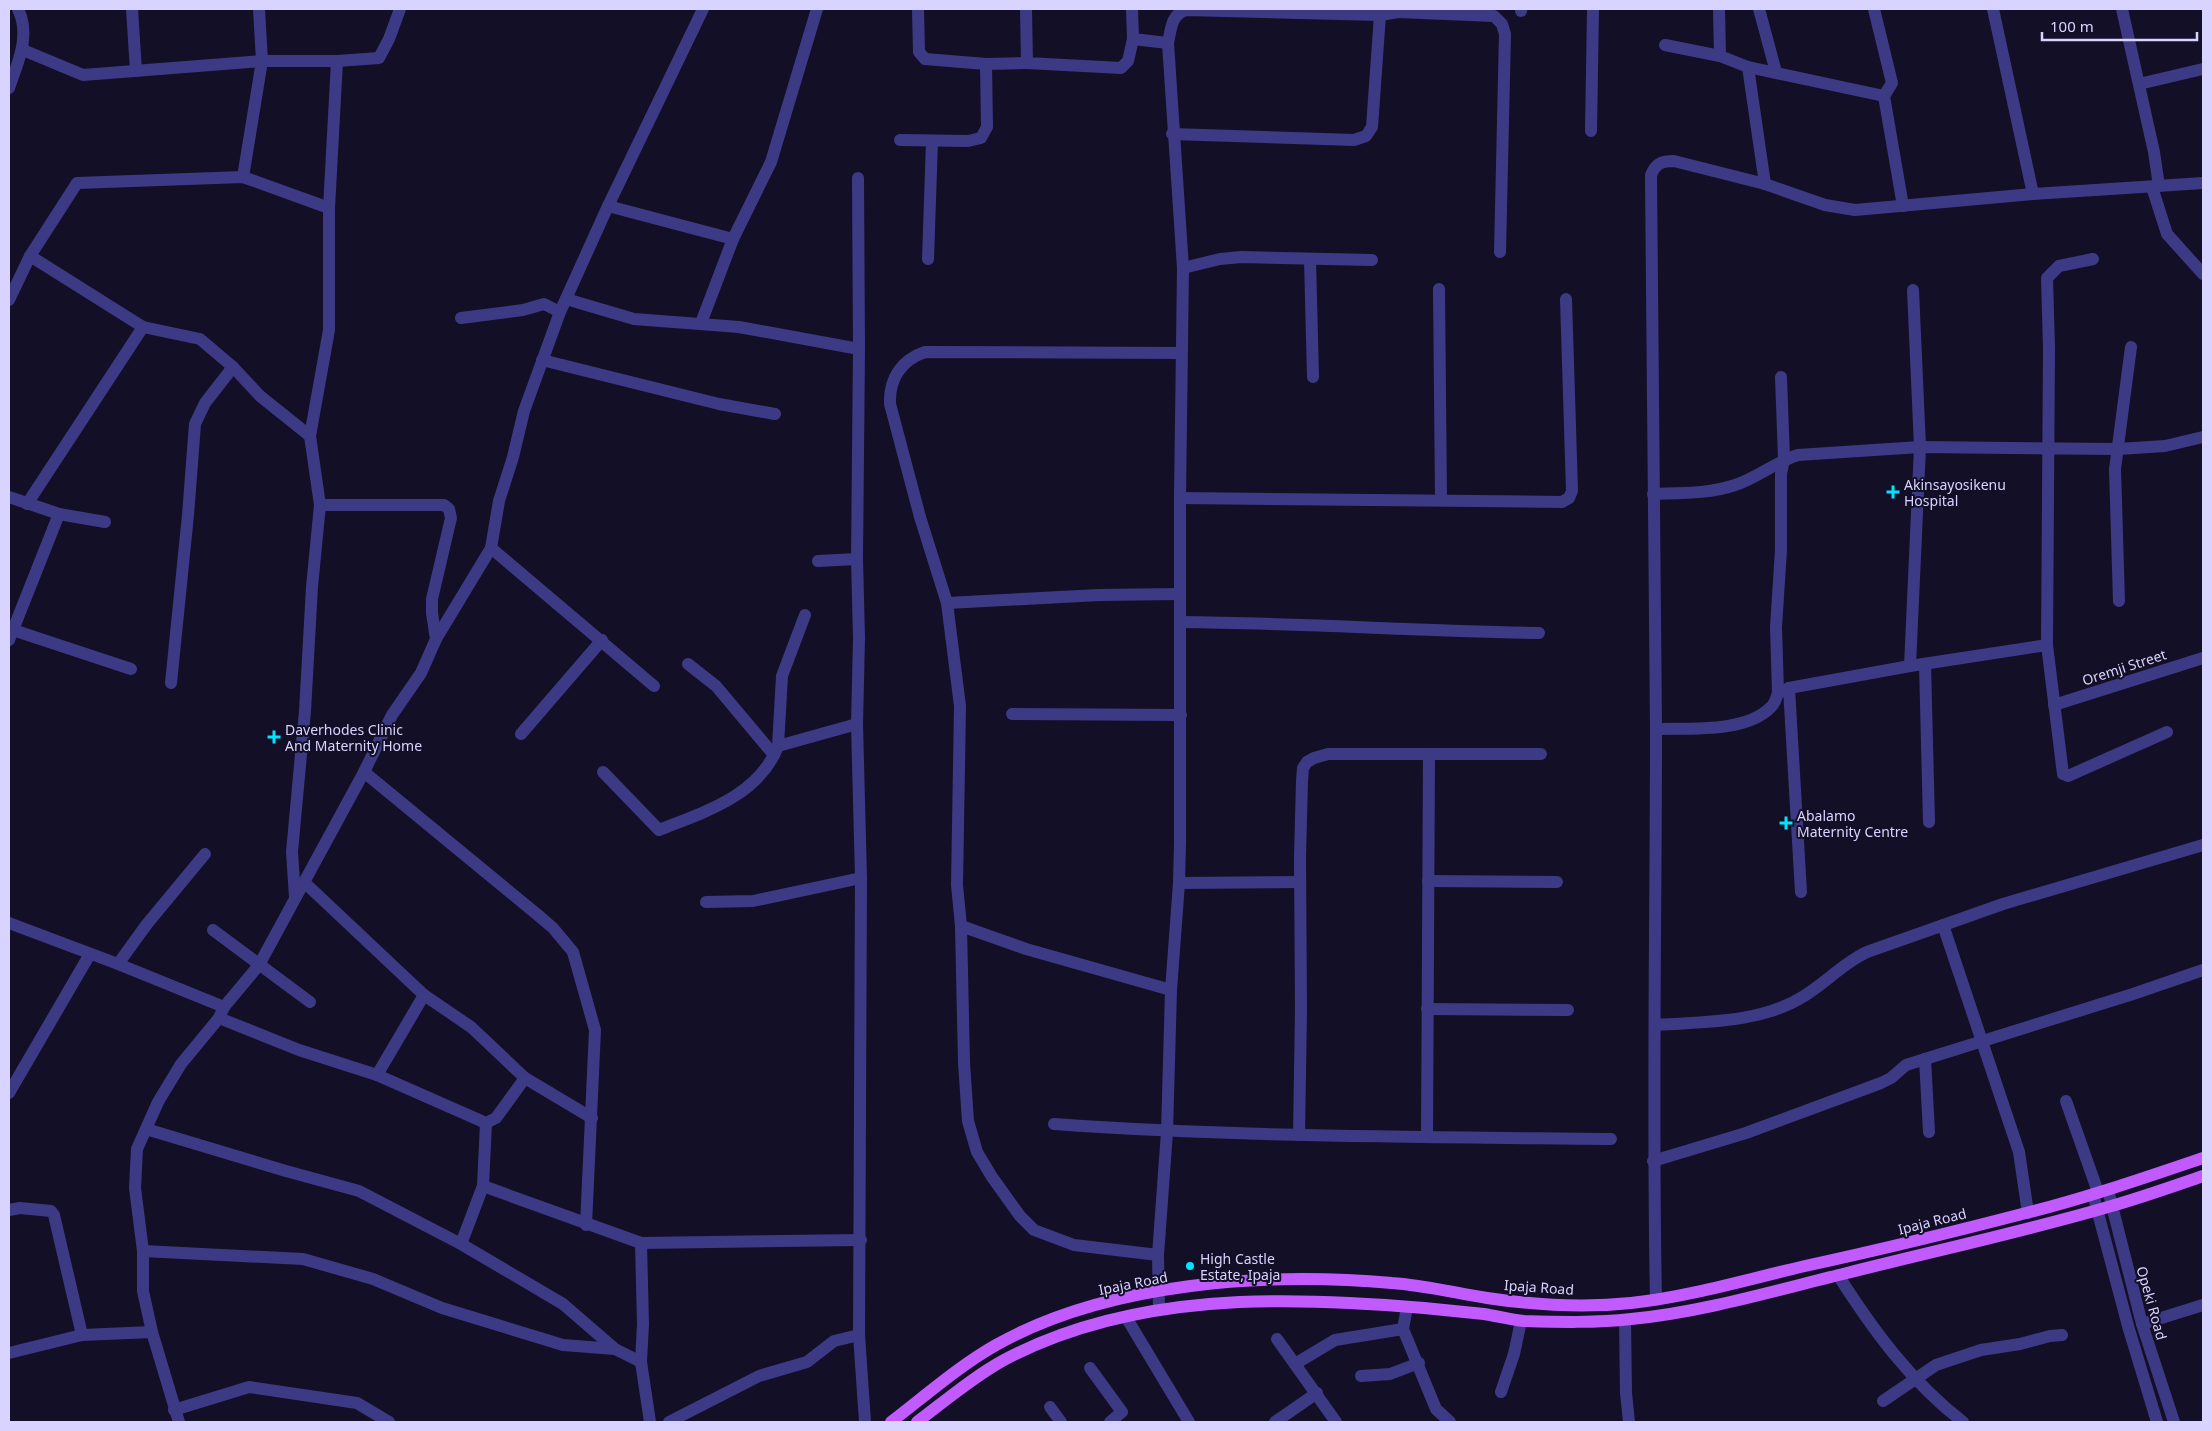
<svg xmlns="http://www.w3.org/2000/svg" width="2212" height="1431" viewBox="0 0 2212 1431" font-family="'Noto Sans',sans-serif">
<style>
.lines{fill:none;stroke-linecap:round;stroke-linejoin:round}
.minor{stroke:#3d3a85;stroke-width:12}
.major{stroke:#c25bff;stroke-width:12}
.poi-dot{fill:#00e5ff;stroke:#130f26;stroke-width:2}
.labels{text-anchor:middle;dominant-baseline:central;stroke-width:4;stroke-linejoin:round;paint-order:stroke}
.poi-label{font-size:14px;fill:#d9d4ff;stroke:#130f26;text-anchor:start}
.street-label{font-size:14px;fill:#d9d4ff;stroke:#130f26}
</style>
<rect width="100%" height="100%" fill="#130f26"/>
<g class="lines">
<!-- minor -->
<g class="minor">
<polyline points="132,9 136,71"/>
<polyline points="918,9 919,52 925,59 986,64 1027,63"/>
<polyline points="1026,9 1027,63 1121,68 1128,61 1133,39"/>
<polyline points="1132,9 1133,39 1168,43"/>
<polyline points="1521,9 1521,11"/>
<polyline points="1719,9 1720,56"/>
<polyline points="1759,9 1776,72"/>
<polyline points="1874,9 1892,83 1884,96 1903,206"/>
<polyline points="1993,9 2033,194"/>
<polyline points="2122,9 2154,152 2159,186"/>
<polyline points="1665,45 1720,56 1748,67 1884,96"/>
<polyline points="23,50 83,75 262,61 337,61 379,58 389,39 400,9"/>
<polyline points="1748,67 1765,184"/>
<polyline points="2139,84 2203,69"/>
<path d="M9 88C18 62 31 35 18 9"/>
<polyline points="1591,131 1593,9"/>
<polyline points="1172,134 1354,140 1366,136 1372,127 1380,15 1398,12 1494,16 1502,24 1505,34 1500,252"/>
<polyline points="900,140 968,141 981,138 987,127 986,64"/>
<polyline points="243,177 262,61 259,9"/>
<polyline points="858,178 859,349 857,559 859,638 857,724 861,878 859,1335 865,1422"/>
<polyline points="2152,187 2167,234 2203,274"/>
<polyline points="608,206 733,239"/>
<polyline points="30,256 143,327 200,339 233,367 260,396 310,436"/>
<polyline points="928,259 932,141"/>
<polyline points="1310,259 1313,377"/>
<polyline points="2093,259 2059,266 2047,278 2049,348 2047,645 2063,774 2068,776 2167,732"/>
<polyline points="1183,268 1220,259 1241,257 1372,260"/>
<polyline points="1439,289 1441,499"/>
<polyline points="566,299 634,319 739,327 859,349"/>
<polyline points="9,300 30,256 77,183 243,177 329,208"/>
<polyline points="461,318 523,310 544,304 560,312"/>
<polyline points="701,323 733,239 771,162 817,9"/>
<polyline points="542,360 719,404 775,414"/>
<path d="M1653 494C1680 493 1709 494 1735 485 1757 478 1775 462 1798 455L1920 447 2118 449 2165 446 2203 437"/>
<polyline points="9,497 59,514 105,522"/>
<polyline points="1180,498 1562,502 1569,498 1572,491 1566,299"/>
<polyline points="27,504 143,327"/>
<polyline points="320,505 444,505 449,509 451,518 432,599 432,613 436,639"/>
<polyline points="491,548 654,686"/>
<polyline points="818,561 857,559"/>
<polyline points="2119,601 2115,469 2131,347"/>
<polyline points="947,603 1099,595 1179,594"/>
<path d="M1180 622C1300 623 1419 631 1539 633"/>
<polyline points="13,630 131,669"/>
<polyline points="9,640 59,514"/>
<polyline points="688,664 716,686 774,755"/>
<polyline points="1925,664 1929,822"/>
<polyline points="1910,666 1920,447 1913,290"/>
<polyline points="171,683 188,515 195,424 205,403 233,367"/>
<polyline points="1789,688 1801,892"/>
<polyline points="1778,693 1776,627 1781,550 1781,474 1784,459 1781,377"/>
<polyline points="2054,705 2203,658"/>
<polyline points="1012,714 1181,715"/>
<path d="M1656 729C1690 728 1746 733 1771 707 1775 704 1776 698 1778 693L1789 688 1910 666 2047 645"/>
<polyline points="521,734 602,640"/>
<polyline points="778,746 782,676 805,615"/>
<polyline points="364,772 539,916 553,928 573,952 595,1030 586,1225"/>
<path d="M603 772 659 830C704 812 759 796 778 746L857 724"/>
<polyline points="1428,881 1557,882"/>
<polyline points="304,882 424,995 471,1027 525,1078 592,1118"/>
<polyline points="1179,883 1300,882"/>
<polyline points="295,897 292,852 305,711 312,587 320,505 310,436 329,330 329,208 337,61"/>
<polyline points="706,902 753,901 861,878"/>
<polyline points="9,923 118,964 224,1007"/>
<polyline points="1943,925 2019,1152 2028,1213"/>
<polyline points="961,926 1026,949 1171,990"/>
<polyline points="213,930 310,1002"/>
<polyline points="118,964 147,924 205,854"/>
<polyline points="1427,1009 1568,1010"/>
<polyline points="219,1018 299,1050 377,1075 486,1123 496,1118 525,1078"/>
<path d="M1655 1025C1704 1022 1762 1023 1804 996 1827 982 1843 963 1867 952L2003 904 2203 845"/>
<polyline points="1925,1059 1929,1132"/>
<polyline points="377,1075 424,995"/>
<polyline points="9,1093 90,954"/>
<polyline points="2066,1101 2098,1192"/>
<path d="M1054 1124C1239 1137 1425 1137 1611 1139"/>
<polyline points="146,1129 286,1171 359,1191 461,1244 563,1304 615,1349"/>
<polyline points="1299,1135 1301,1010 1300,857 1302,781 1303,768 1307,762 1314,758 1328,754 1541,754"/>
<polyline points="1427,1137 1429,755"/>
<polyline points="1653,1161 1746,1133 1881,1083 1891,1078 1906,1065 1925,1059 2133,994 2203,970"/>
<polyline points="483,1186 641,1243 861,1240"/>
<polyline points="2108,1190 2142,1324 2174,1422"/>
<polyline points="2093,1194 2128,1326 2157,1422"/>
<polyline points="9,1210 20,1208 51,1211 54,1215 82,1335"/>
<polyline points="641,1243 643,1324 641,1362 650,1422"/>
<polyline points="461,1244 483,1186 486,1123"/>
<polyline points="143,1251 303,1259 373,1279 442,1308 563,1345 615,1349 641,1362"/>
<path d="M1158 1255 1074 1245 1034 1230 1020 1216 992 1177 977 1152 968 1121 964 1063 961 926 957 885 960 706 947 603 920 517 890 404C889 379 901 360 925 352L1180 353"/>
<path d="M1838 1275C1873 1330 1911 1382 1963 1422"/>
<path d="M1656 1300C1652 1109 1656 919 1656 729 1656 544 1651 360 1651 175 1656 163 1662 161 1674 161L1765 184 1825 205 1855 210 2033 194 2203 183"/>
<polyline points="1407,1307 1403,1329 1436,1409 1450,1422"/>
<path d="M1159 1309 1158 1255 1167 1132 1171 990 1179 883 1180 842V498L1183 268 1168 43C1171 30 1171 13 1187 10L1380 15"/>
<polyline points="1126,1317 1189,1422"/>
<polyline points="1625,1320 1626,1393 1629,1422"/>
<polyline points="2142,1324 2203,1305"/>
<polyline points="1277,1339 1336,1422"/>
<polyline points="9,1353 82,1335 152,1332"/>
<polyline points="1295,1364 1335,1340 1403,1329"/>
<polyline points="1090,1368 1122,1412 1110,1422"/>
<polyline points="1361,1376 1390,1374 1419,1363"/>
<polyline points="1501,1392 1514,1354 1521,1321"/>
<polyline points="1883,1401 1936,1365 1981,1350 2020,1344 2050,1336 2062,1335"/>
<polyline points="1050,1407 1061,1422"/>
<polyline points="174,1410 249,1387 357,1403 389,1422"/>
<polyline points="179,1422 152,1332 143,1291 143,1251 135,1188 137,1149 158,1102 181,1064 219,1018 224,1007 259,965 364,772 392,715 421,673 436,639 491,548 499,501 513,457 524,411 560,312 608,206 703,9"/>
<polyline points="669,1422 759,1376 807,1362 834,1341 859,1335"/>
<polyline points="1275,1422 1317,1393"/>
</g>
<!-- major -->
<g class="major">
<path d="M891 1422C925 1396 959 1366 996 1345 1108 1282 1266 1272 1392 1283 1423 1285 1455 1293 1487 1298 1534 1305 1583 1308 1631 1303 1688 1297 1749 1279 1805 1266 1879 1250 1953 1232 2026 1213 2086 1198 2144 1178 2203 1158"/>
<path d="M917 1422C945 1401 973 1377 1004 1360 1132 1292 1284 1296 1424 1308 1444 1310 1464 1312 1484 1314 1497 1316 1511 1320 1524 1321 1559 1322 1596 1323 1631 1319 1703 1312 1777 1290 1847 1273 1934 1251 2022 1232 2108 1207 2140 1198 2171 1187 2203 1176"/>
</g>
</g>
<!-- markers -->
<g class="poi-dot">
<path d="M1890.5 484.5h5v5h5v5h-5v5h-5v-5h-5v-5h5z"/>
<path d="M271.5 729.5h5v5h5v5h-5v5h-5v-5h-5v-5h5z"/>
<path d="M1783.5 815.5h5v5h5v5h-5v5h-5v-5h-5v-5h5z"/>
<circle cx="1190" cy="1266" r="5"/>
</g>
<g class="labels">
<!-- poi labels -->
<g class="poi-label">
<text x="1904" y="484">Akinsayosikenu<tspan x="1904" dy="16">Hospital</tspan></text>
<text x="285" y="729">Daverhodes Clinic<tspan x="285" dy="16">And Maternity Home</tspan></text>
<text x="1797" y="815">Abalamo<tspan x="1797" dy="16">Maternity Centre</tspan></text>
<text x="1200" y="1258">High Castle<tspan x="1200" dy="16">Estate, Ipaja</tspan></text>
</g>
<!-- street labels -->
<g class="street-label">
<text transform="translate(2124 667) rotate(-18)">Oremji Street</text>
<text transform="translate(1932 1221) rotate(-14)">Ipaja Road</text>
<text transform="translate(1133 1283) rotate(-11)">Ipaja Road</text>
<text transform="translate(1539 1287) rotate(4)">Ipaja Road</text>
<text transform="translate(2152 1303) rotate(74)">Opeki Road</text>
</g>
</g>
<!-- border -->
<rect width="2212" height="1431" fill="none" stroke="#d9d4ff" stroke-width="20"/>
<!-- scale -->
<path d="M2042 32v8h155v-8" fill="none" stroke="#d9d4ff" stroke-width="2.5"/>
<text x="2050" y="32" font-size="15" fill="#d9d4ff" stroke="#130f26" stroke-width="4" paint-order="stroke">100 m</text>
</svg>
